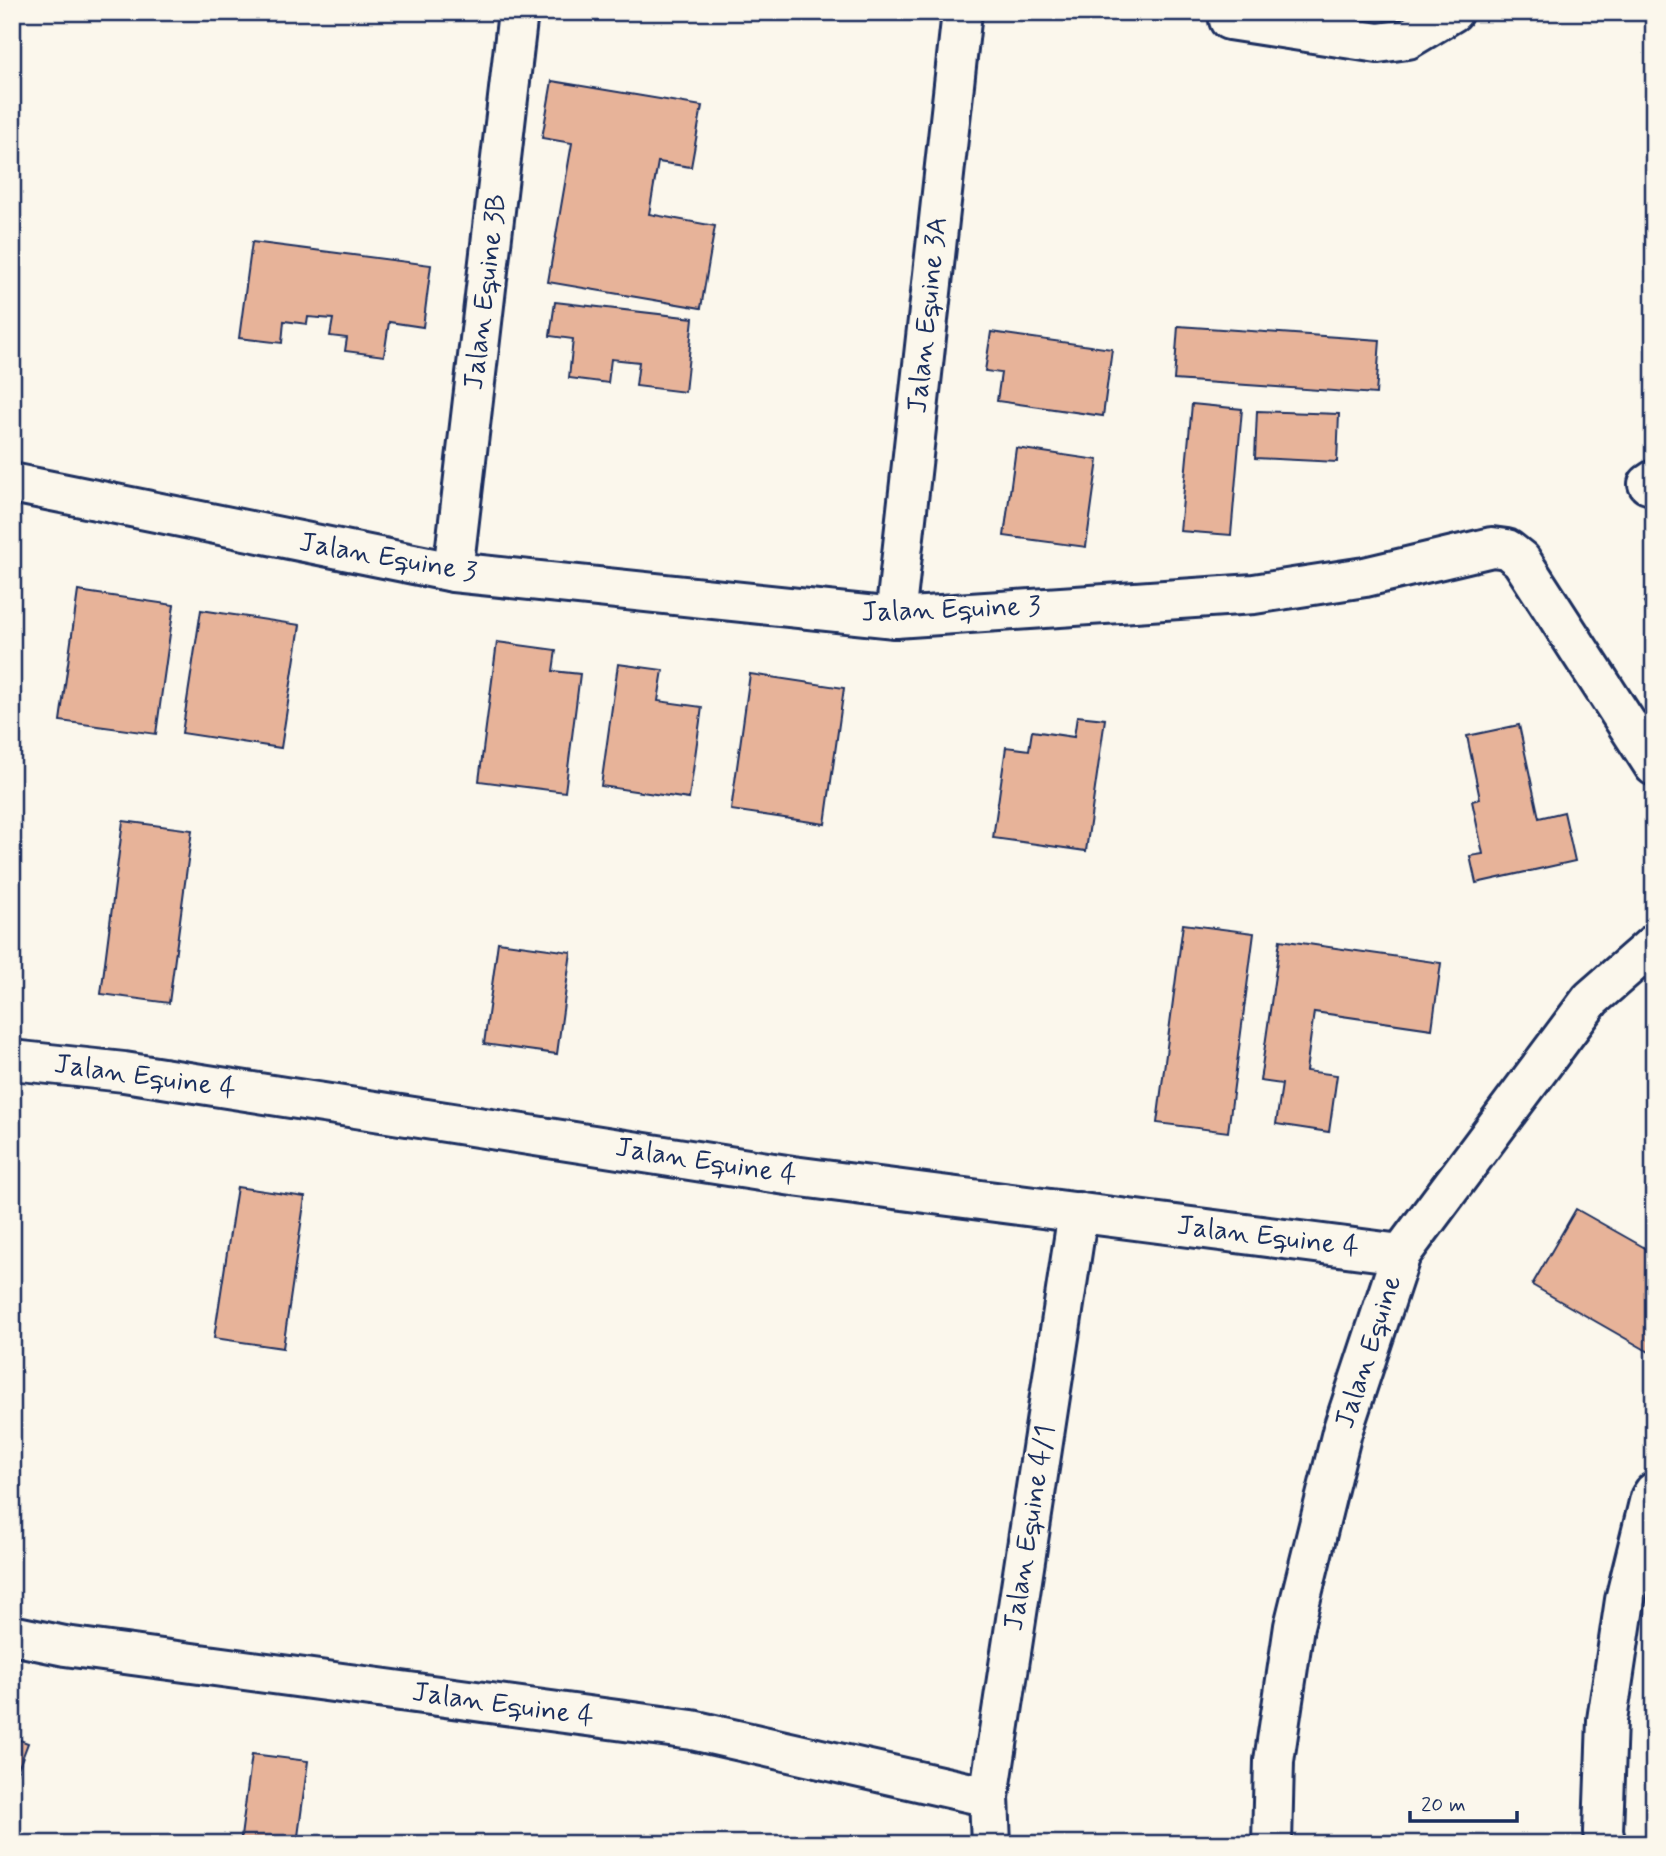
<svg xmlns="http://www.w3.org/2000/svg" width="1666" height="1856" viewBox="0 0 1666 1856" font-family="Mynerve,sans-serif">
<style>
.building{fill:#e7b399;stroke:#1b2f5e;stroke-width:2}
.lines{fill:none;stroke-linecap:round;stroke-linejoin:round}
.minor-casing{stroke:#1b2f5e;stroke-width:44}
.minor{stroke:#fbf7ec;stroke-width:38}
.labels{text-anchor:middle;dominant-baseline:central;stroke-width:6;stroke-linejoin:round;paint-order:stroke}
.street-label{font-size:28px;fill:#1b2f5e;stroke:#fbf7ec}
</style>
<rect width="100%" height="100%" fill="#fbf7ec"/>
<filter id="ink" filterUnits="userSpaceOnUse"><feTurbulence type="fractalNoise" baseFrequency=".0143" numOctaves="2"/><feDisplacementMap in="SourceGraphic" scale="14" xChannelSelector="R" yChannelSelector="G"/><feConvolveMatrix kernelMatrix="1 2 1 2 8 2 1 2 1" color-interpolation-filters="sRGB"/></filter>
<g filter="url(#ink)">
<!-- building -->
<g class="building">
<polygon points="552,81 702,106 691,167 658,162 649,214 715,226 701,308 548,282 572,143 542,138"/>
<polygon points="252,242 431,265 423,327 389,322 384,356 345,351 347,338 330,336 333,319 308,317 307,324 284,321 282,343 239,338"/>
<polygon points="555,302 693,318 685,392 636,386 639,362 611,359 608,383 569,378 573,339 550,336"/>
<polygon points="1178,326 1380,340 1376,394 1174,380"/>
<polygon points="991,332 1112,349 1103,416 997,401 1001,373 985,371"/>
<polygon points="1192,404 1242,409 1231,535 1180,531"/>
<polygon points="1257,411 1339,414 1337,462 1255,458"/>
<polygon points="1016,448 1098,460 1086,547 1004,536"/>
<polygon points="78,591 174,605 156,734 60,721"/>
<polygon points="1654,597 1654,619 1644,602"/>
<polygon points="201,610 300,625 281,748 182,733"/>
<polygon points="497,642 556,650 553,671 580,674 565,792 479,781"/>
<polygon points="618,664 663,670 658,701 702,707 689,799 601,786"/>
<polygon points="750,674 844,688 825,824 731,810"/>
<polygon points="1077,716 1105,719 1086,851 993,838 1006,747 1029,750 1032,731 1074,737"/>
<polygon points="1519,725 1539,818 1564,812 1575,861 1476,883 1470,856 1483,854 1472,801 1480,799 1467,736"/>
<polygon points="123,821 192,830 169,1003 101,994"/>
<polygon points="1183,924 1254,933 1228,1132 1157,1123"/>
<polygon points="1280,940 1441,963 1432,1029 1314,1012 1306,1071 1337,1075 1329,1132 1276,1124 1282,1084 1260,1081"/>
<polygon points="498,942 571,952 557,1054 484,1044"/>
<polygon points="237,1187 305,1197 283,1348 214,1338"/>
<polygon points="1576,1209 1654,1253 1654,1349 1651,1353 1532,1285"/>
<polygon points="12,1737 28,1743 12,1785"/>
<polygon points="252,1754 308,1761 297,1844 240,1844"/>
</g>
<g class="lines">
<defs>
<g id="minor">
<polyline points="1229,20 1378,43 1408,39 1453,12"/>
<polyline points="12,483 453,572 895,618 1254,594 1365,577 1492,547 1507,549 1521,560 1654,766"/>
<polyline points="1648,484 1654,480"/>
<polyline points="453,572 518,12"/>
<polyline points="895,618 962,12"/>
<polyline points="12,1060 124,1072 793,1176 1401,1254"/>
<polyline points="12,1635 65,1646 692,1730 989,1797"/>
<polyline points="991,1844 989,1797 1078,1212"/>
<polyline points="1272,1844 1274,1761 1294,1626 1342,1432 1401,1254 1591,999 1654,944"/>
<polyline points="1606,1844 1603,1832 1607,1720 1625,1600 1650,1498 1654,1492"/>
</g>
</defs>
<!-- minor casing -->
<use href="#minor" class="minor-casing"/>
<!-- minor -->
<use href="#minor" class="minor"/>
</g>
</g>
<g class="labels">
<!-- street labels -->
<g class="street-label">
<text transform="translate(486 292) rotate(-83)">Jalan Equine 3B</text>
<text transform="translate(928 315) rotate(-84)">Jalan Equine 3A</text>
<text transform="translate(388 558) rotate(10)">Jalan Equine 3</text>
<text transform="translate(951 610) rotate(-2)">Jalan Equine 3</text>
<text transform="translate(145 1077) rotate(8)">Jalan Equine 4</text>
<text transform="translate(706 1162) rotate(9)">Jalan Equine 4</text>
<text transform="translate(1268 1237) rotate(7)">Jalan Equine 4</text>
<text transform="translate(1369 1352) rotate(-72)">Jalan Equine</text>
<text transform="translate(1030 1528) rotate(-81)">Jalan Equine 4/1</text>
<text transform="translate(503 1705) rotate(8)">Jalan Equine 4</text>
</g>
</g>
<!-- margin -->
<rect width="1666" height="1856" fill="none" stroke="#fbf7ec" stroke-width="42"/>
<rect x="21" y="21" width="1624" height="1814" fill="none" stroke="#1b2f5e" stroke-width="2.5" filter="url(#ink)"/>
<!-- scale -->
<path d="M1410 1811v10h107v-10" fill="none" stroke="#1b2f5e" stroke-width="3.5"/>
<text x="1421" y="1811" font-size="21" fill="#1b2f5e" stroke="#fbf7ec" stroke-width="5" paint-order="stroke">20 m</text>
</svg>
